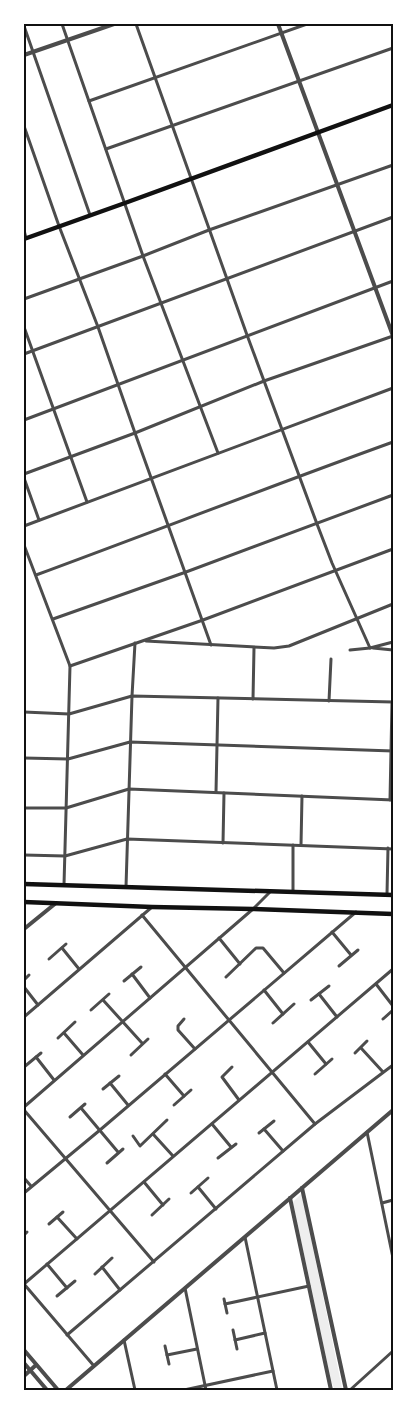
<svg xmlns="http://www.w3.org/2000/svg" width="417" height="1414" viewBox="0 0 417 1414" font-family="Figtree,sans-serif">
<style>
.green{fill:#eee}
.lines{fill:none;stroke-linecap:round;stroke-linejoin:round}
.minor{stroke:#4c4c4c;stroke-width:3}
.tertiary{stroke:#4c4c4c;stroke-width:4}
.secondary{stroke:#111;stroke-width:4.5}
.neatline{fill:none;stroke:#111;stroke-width:2}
</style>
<rect width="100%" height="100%" fill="#fff"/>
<!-- green -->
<polygon class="green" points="301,1194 302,1195 342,1388 340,1390 335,1390 331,1381 293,1202"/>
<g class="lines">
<!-- minor -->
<g class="minor">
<polyline points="62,24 143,256 218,453"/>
<polyline points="136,24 247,335 317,524 332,563 370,648"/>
<polyline points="24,26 90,215"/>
<polyline points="89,101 307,24"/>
<polyline points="24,126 59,226 98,327 135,433 211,645"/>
<polyline points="106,149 393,48"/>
<polyline points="24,230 26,238"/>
<polyline points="24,299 143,256 209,230 393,165"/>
<polyline points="24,327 87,502"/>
<polyline points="24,354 393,217"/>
<polyline points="24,420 393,281"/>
<polyline points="24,474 135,433 264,381 393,336"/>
<polyline points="24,478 39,520"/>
<polyline points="24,526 393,388"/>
<polyline points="24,545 70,666 64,885"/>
<path d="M36 575C155 531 274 485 393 442"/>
<polyline points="53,619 186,572 393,495"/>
<polyline points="146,641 274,648 289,646 393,604"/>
<polyline points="373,648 393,650"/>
<polyline points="350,650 370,648 393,642"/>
<polyline points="70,666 203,620 393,549"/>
<polyline points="253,699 254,648"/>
<polyline points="329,701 331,659"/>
<polyline points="24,712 69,714 132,696 393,702"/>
<polyline points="24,758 68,759 130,742 393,751"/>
<polyline points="216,792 218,698"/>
<polyline points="390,800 392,702"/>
<polyline points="24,808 66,808 129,789 393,800"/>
<polyline points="223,843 224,793"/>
<polyline points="301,845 302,796"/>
<polyline points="24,855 65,856 127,839 393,849"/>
<polyline points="126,887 132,696 135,643"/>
<polyline points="293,892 293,845"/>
<polyline points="387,894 388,848"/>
<polyline points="142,915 315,1124"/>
<polyline points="332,932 351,955"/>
<polyline points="219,938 240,964"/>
<polyline points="62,948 79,969"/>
<polyline points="49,959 66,944"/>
<polyline points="339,966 358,950"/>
<polyline points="132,974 150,998"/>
<polyline points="226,977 256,948 263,948 284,973"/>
<polyline points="24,980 29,975"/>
<polyline points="124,981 141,967"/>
<polyline points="376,984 393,1006"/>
<polyline points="24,987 38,1005"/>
<polyline points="264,990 283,1014"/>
<polyline points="319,994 337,1017"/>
<polyline points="103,1000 142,1043"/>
<polyline points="311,1000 329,986"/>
<polyline points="91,1010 109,994"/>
<polyline points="24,1017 152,907"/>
<polyline points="184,1019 178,1026 178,1030 195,1049"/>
<polyline points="383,1019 393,1010"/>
<polyline points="273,1023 294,1004"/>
<polyline points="64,1033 83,1055"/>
<polyline points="58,1038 75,1022"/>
<polyline points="308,1042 326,1064"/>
<polyline points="361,1048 383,1072"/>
<polyline points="355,1053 367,1041"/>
<polyline points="131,1055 148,1039"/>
<polyline points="36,1057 54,1080"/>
<polyline points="24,1067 41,1053"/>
<polyline points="232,1067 222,1077 239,1100"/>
<polyline points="165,1074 184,1096"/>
<polyline points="315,1074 332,1059"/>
<polyline points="110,1083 128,1105"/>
<polyline points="103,1089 119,1076"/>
<polyline points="174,1105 191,1090"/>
<polyline points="24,1107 253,909 270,892"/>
<polyline points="81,1108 118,1152"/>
<polyline points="24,1110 154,1262"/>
<polyline points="70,1117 85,1104"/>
<polyline points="212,1124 231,1147"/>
<polyline points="264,1129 283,1151"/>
<polyline points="367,1132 393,1258"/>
<polyline points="259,1133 274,1121"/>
<polyline points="153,1134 173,1156"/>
<polyline points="133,1136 140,1146 167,1120"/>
<polyline points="218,1158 236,1144"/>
<polyline points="107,1163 123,1149"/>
<polyline points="24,1178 31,1186"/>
<polyline points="144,1182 163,1205"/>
<polyline points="198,1187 216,1209"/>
<polyline points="24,1193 100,1130 356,912"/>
<polyline points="191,1193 208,1178"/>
<polyline points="382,1203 393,1200"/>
<polyline points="152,1215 169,1199"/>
<polyline points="57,1217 77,1239"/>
<polyline points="49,1224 63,1212"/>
<polyline points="24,1235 27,1232"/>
<polyline points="245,1237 277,1390"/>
<polyline points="47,1264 67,1288"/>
<polyline points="102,1267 120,1290"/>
<polyline points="95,1274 112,1258"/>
<polyline points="24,1284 393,969"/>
<polyline points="24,1284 94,1366"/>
<polyline points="185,1288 206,1390"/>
<polyline points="57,1296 75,1281"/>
<polyline points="224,1299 227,1313"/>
<polyline points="225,1304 309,1286"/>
<polyline points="233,1330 237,1349"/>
<polyline points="67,1335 315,1124 393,1065"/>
<polyline points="124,1340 135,1390"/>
<polyline points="235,1340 265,1333"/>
<polyline points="165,1346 169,1364"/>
<polyline points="167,1355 197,1349"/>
<polyline points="184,1390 273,1371"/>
<polyline points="350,1390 393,1351"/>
</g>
<!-- tertiary -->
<g class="tertiary">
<polyline points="278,24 393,336"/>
<polyline points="24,55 114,24"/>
<polyline points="24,929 56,903"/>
<polyline points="302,1188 346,1390"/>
<polyline points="290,1198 331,1390"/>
<polyline points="24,1350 58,1390"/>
<polyline points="24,1363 47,1390"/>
<polyline points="24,1376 36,1365"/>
<polyline points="66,1390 393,1110"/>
</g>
<!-- secondary -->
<g class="secondary">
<polyline points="24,239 125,203 393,105"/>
<polyline points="24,884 393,895"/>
<polyline points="24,902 152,907 253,909 393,914"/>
</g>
</g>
<!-- border -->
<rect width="417" height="1414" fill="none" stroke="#ffffff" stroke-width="50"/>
<rect x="25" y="25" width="367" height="1364" class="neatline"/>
</svg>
